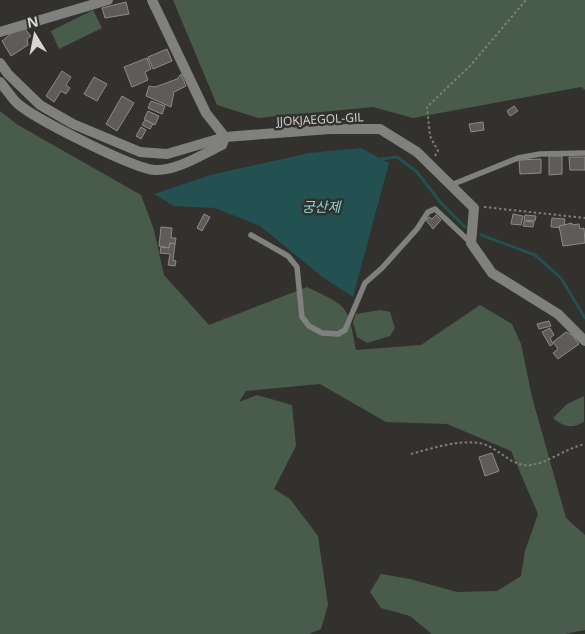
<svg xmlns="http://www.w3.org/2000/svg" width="585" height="634" viewBox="0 0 585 634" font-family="'Open Sans','Noto Sans KR',sans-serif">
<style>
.green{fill:#495c4c}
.water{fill:#235050}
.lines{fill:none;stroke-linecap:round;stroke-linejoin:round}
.stream{stroke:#235050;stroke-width:3}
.building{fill:#5f5b5b;stroke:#8e8a8a}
.path{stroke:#7f7e7c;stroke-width:2;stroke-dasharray:2.5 2.5;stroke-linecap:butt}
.lane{stroke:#80807e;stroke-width:5.5}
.street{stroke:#80807e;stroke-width:10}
.labels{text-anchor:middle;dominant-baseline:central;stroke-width:5;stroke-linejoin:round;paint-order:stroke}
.street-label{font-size:12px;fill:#d7d6d5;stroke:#32312e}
.water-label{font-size:14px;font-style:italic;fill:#84d5d5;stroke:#32312e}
</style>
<rect width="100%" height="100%" fill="#32312e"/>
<!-- green -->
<g class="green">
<polygon points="173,0 585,0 585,90 581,87 413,118 373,107 258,118 217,105"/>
<polygon points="93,10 102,28 59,49 51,31"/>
<path d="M0 111 18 125 141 195 154 230 164 275 209 325 307 287C348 307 348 304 356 350L421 345 480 305 512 324 521 344 532 397 566 518 585 535V630L565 634H432L410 616 381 608 370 592 381 574 410 579 457 592 497 591 521 576 525 551 538 514 511 451 447 424 386 422 320 384 246 391 239 402 257 395 292 405 296 446 274 489 290 499 318 536 328 605 321 629 309 634H0Z"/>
<polygon points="380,310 390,312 395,328 390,336 367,343 357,337 353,322 356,314"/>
<path d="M584 396V422C571 429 564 427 553 418L567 404Z"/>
</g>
<!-- water -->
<polygon class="water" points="361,148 389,163 353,297 325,279 260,226 215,208 174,206 154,194 210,175 309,153"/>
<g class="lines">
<!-- stream -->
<g class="stream">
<polyline points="381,159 397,157 417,172 441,203 465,227"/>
<polyline points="481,235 535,255 561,278 585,318"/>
</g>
</g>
<!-- building -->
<g class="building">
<polygon points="126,2 129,14 105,18 102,8"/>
<polygon points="19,27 24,28 31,36 27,39 28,45 11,56 2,41"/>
<polygon points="167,49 172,61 153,69 148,57"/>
<polygon points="147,58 151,69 145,72 148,80 132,87 124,67"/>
<polygon points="62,71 71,77 66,85 70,88 66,94 61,91 54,102 46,96"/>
<polygon points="181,74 186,86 174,92 171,107 146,96 149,86 155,87 169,82 177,79"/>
<polygon points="94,77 107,84 97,101 84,94"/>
<polygon points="122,96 134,103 117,131 106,124"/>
<polygon points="151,101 165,106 162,114 148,108"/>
<polygon points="514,106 518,111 510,116 507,111"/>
<polygon points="148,111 159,116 155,125 144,119"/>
<polygon points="145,120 153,124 150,129 142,125"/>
<polygon points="483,122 484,130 471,132 469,124"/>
<polygon points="141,127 146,130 141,139 136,136"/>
<polygon points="549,156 562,156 562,174 549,175"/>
<polygon points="569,157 585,157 585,170 570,170"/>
<polygon points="541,159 541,173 520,174 519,160"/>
<polygon points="204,214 210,217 202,231 197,228"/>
<polygon points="513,214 523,216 521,225 511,224"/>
<polygon points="436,215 441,220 433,229 426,220 429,217 432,219"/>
<polygon points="525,215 536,216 535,221 524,220"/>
<polygon points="552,218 565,219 564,228 551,227"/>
<polygon points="524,221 534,222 533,227 523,226"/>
<polygon points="572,223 572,225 579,224 580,229 584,228 585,243 563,246 559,226"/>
<polygon points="161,227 172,228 171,238 176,238 175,244 170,243 169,248 159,246"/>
<polygon points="170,243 175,244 173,260 176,261 175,266 168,265 170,254 160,253 161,247 169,248"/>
<polygon points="549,321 551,326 539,329 537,324"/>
<polygon points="550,328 554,335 550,338 553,344 550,346 542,332"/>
<polygon points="566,332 572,335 579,344 558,359 553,353 558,349 553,342"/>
<polygon points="492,453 499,471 485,476 479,457"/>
</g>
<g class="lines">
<!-- path -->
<g class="path">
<polyline points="435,156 438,151 430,136 427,107 470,66 526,0"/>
<polyline points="484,207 585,218"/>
<path d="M411 454C433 448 457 440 479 443 498 446 511 468 531 465 547 463 567 448 585 444"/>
</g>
<!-- lane -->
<g class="lane">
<polyline points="451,185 518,158 540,154 585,153"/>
<polyline points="251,235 288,256 297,267 302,317 309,326 322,333 338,334 345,330 365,283 382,268 417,229 428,212 435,209 471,243"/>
</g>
<!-- street -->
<g class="street">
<polyline points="152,0 206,113 225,137"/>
<polyline points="0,32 108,0"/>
<polyline points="0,63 8,74 40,105 73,124 140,152 167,154 225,137 330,129 380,129 417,152 474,208 471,243 492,273 558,314 585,341"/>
<path d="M0 82C6 89 11 97 17 103 33 118 134 169 155 170 177 171 203 154 222 145L225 137"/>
</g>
</g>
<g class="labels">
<!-- street labels -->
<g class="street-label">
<text transform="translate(320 119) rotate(-3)">JJOKJAEGOL-GIL</text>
</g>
<!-- water labels -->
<g class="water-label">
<text x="321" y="206">궁산제</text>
</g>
</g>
<!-- north arrow -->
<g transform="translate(35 35) rotate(350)" stroke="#32312e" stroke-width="4" paint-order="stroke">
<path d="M0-4L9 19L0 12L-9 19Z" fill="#d7d6d5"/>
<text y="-8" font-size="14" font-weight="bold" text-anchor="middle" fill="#d7d6d5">N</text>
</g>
</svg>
